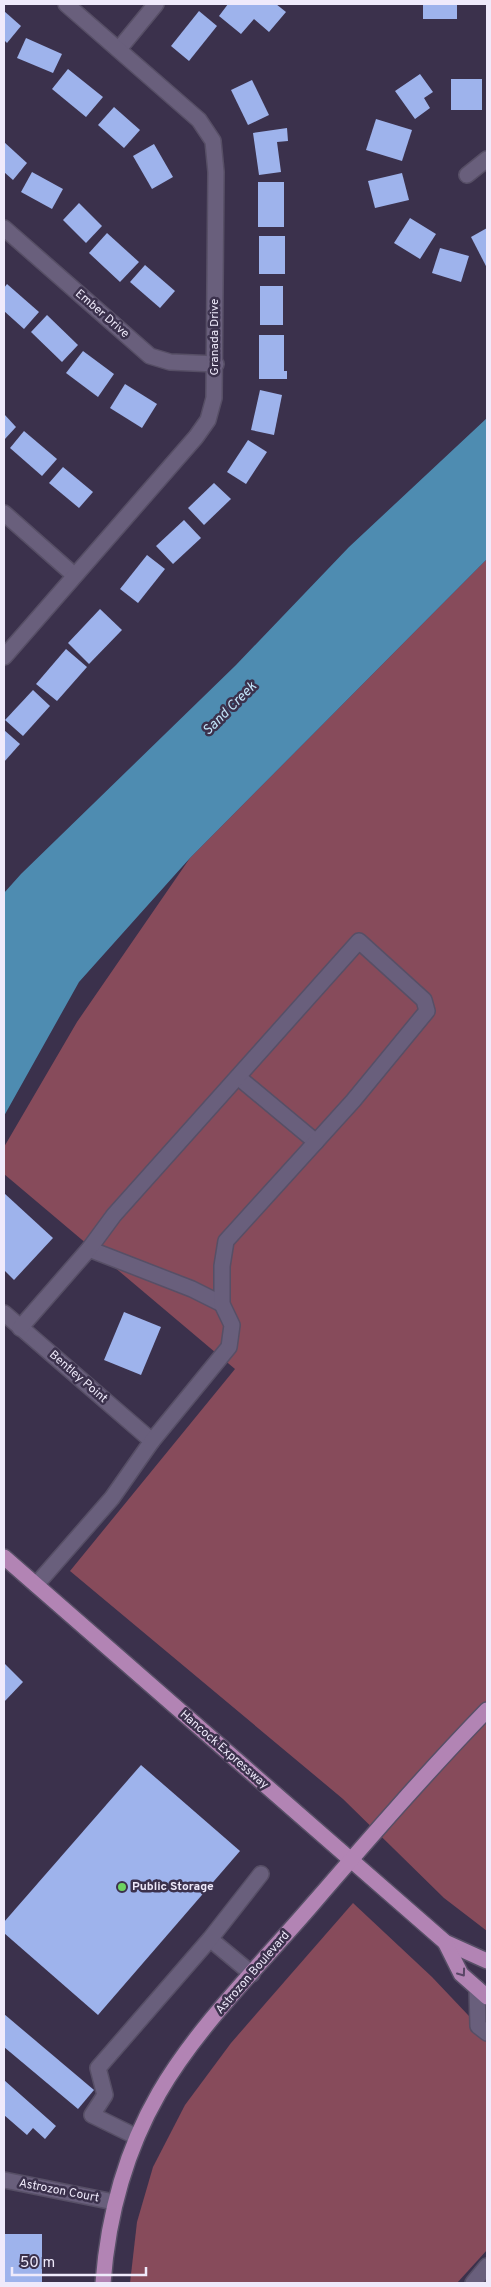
<svg xmlns="http://www.w3.org/2000/svg" width="491" height="2287" viewBox="0 0 491 2287" font-family="Overpass,sans-serif">
<style>
.green{fill:#874b5b}
.water{fill:#4e8cb1}
.building{fill:#9eb3ec}
.lines{fill:none;stroke-linecap:round;stroke-linejoin:round}
.minor-casing{stroke:#574f66;stroke-width:18}
.major-casing{stroke:#574f66;stroke-width:18}
.minor{stroke:#695f7c;stroke-width:15}
.major{stroke:#b284b4;stroke-width:15}
.oneway{stroke:#594666}
.poi-dot{fill:#6dd361;stroke:#3b314c;stroke-width:2}
.labels{text-anchor:middle;dominant-baseline:central;stroke-width:5;stroke-linejoin:round;paint-order:stroke}
.street-label{font-size:12px;fill:#efeafb;stroke:#3b314c}
.poi-label{font-size:12px;font-weight:bold;fill:#efeafb;stroke:#3b314c;text-anchor:start}
.water-label{font-size:14px;font-style:italic;fill:#c1e3f8;stroke:#3b314c}
</style>
<rect width="100%" height="100%" fill="#3b314c"/>
<!-- green -->
<g class="green">
<polygon points="487,559 487,1931 444,1898 343,1799 70,1571 235,1369 4,1174 4,1147 77,1022 190,858"/>
<polygon points="353,1903 432,1977 487,2035 487,2250 457,2283 130,2283 137,2222 153,2167 185,2105 231,2043"/>
</g>
<!-- water -->
<polygon class="water" points="487,418 487,559 190,858 79,982 4,1116 4,893 21,874 236,665 349,547"/>
<!-- building -->
<g class="building">
<polygon points="228,4 276,4 286,12 269,32 254,19 241,34 219,16"/>
<rect x="423" y="4" width="34" height="15"/>
<polygon points="4,11 21,26 7,43 4,40"/>
<polygon points="199,11 217,26 189,61 171,46"/>
<polygon points="26,38 62,54 53,73 17,58"/>
<polygon points="68,69 103,97 86,117 52,89"/>
<polygon points="420,74 433,92 424,98 430,108 415,119 395,91"/>
<rect x="451" y="79" width="31" height="31"/>
<polygon points="252,80 269,115 248,125 231,90"/>
<polygon points="114,107 140,130 124,148 98,125"/>
<polygon points="376,119 412,130 402,161 366,150"/>
<polygon points="287,128 288,141 277,142 281,172 259,175 253,133"/>
<polygon points="4,142 27,163 13,180 4,172"/>
<polygon points="154,144 173,177 152,189 133,156"/>
<polygon points="32,172 63,189 52,209 21,192"/>
<polygon points="402,173 409,200 375,208 368,181"/>
<rect x="258" y="182" width="26" height="45"/>
<polygon points="79,203 102,226 86,243 63,220"/>
<polygon points="410,218 436,234 420,259 394,243"/>
<polygon points="487,228 487,268 471,237"/>
<polygon points="107,233 139,262 120,282 89,253"/>
<rect x="259" y="236" width="26" height="38"/>
<polygon points="440,248 469,256 461,282 432,273"/>
<polygon points="145,265 175,291 160,308 130,282"/>
<polygon points="7,284 39,312 24,329 4,311 4,288"/>
<rect x="260" y="286" width="23" height="39"/>
<polygon points="47,315 78,345 62,362 31,332"/>
<polygon points="259,335 284,335 284,371 287,371 287,379 259,379"/>
<polygon points="83,351 114,374 98,397 66,373"/>
<polygon points="125,384 157,404 142,428 110,408"/>
<polygon points="260,390 282,395 274,435 251,430"/>
<polygon points="4,414 16,427 4,440"/>
<polygon points="24,431 57,459 42,476 10,448"/>
<polygon points="248,440 267,452 246,484 227,472"/>
<polygon points="63,467 93,492 79,508 49,483"/>
<polygon points="214,483 231,499 204,525 188,508"/>
<polygon points="184,520 201,538 173,564 156,546"/>
<polygon points="147,555 165,569 138,603 120,589"/>
<polygon points="100,609 122,630 89,664 68,643"/>
<polygon points="66,649 87,667 57,701 36,684"/>
<polygon points="33,690 50,706 23,736 5,720"/>
<polygon points="4,730 20,744 4,762"/>
<polygon points="4,1193 53,1238 14,1280 4,1270"/>
<polygon points="124,1312 161,1327 141,1375 104,1360"/>
<polygon points="4,1663 23,1682 4,1702"/>
<polygon points="141,1765 240,1851 98,2015 4,1933 4,1922"/>
<polygon points="4,2014 94,2090 78,2109 4,2047"/>
<polygon points="4,2080 56,2126 45,2139 33,2128 27,2135 4,2115"/>
<rect x="4" y="2234" width="38" height="49"/>
</g>
<g class="lines">
<defs>
<g id="minor">
<polyline points="119,49 156,4"/>
<polyline points="467,175 487,159"/>
<polyline points="4,228 150,356 170,362 216,364"/>
<polyline points="4,513 74,575"/>
<polyline points="4,657 196,437 208,420 214,398 216,172 213,141 199,120 66,4"/>
<polyline points="238,1077 316,1142"/>
<polyline points="89,1249 192,1289 222,1304"/>
<polyline points="4,1313 152,1441"/>
<polyline points="20,1328 89,1249 114,1215 359,941 424,1000 427,1011 353,1101 226,1241 222,1266 222,1304 232,1325 229,1347 152,1441 112,1498 36,1585"/>
<polyline points="210,1939 252,1974"/>
<polyline points="477,1988 478,2026 487,2033"/>
<polyline points="137,2137 92,2115 105,2095 98,2068 210,1939 261,1874"/>
<polyline points="4,2180 114,2202"/>
<polyline points="473,2283 487,2266"/>
</g>
<g id="major">
<polyline points="4,1557 445,1942 487,1961"/>
<polyline points="445,1942 461,1974 487,1997"/>
<path d="M103 2283C108 2217 125 2152 159 2093 197 2027 261 1964 311 1906 368 1840 426 1773 487 1710"/>
</g>
</defs>
<!-- minor casing -->
<use href="#minor" class="minor-casing"/>
<!-- major casing -->
<use href="#major" class="major-casing"/>
<!-- minor -->
<use href="#minor" class="minor"/>
<!-- major -->
<use href="#major" class="major"/>
</g>
<!-- one-way arrows -->
<defs><path id="oneway-chevron" d="M-2-3.5L2.5 0L-2 3.5" fill="none" stroke-width="1.6" stroke-linecap="round" stroke-linejoin="round" transform="scale(1.25)"/></defs>
<use class="oneway" href="#oneway-chevron" transform="translate(462 1973) rotate(54)"/>
<!-- markers -->
<circle class="poi-dot" cx="122" cy="1887" r="5"/>
<g class="labels">
<!-- street labels -->
<g class="street-label">
<text transform="translate(102 314) rotate(41)">Ember Drive</text>
<text transform="translate(215 337) rotate(-90)">Granada Drive</text>
<text transform="translate(78 1377) rotate(41)">Bentley Point</text>
<text transform="translate(224 1750) rotate(41)">Hancock Expressway</text>
<text transform="translate(253 1973) rotate(-49)">Astrozon Boulevard</text>
<text transform="translate(59 2191) rotate(11)">Astrozon Court</text>
</g>
<!-- poi labels -->
<g class="poi-label">
<text x="132" y="1887">Public Storage</text>
</g>
<!-- water labels -->
<g class="water-label">
<text transform="translate(230 709) rotate(-45)">Sand Creek</text>
</g>
</g>
<!-- border -->
<rect width="491" height="2287" fill="none" stroke="#efeafb" stroke-width="10"/>
<!-- scale -->
<path d="M12 2267v8h134v-8" fill="none" stroke="#efeafb" stroke-width="2.5"/>
<text x="20" y="2267" font-size="15" fill="#efeafb" stroke="#3b314c" stroke-width="4" paint-order="stroke">50 m</text>
</svg>
